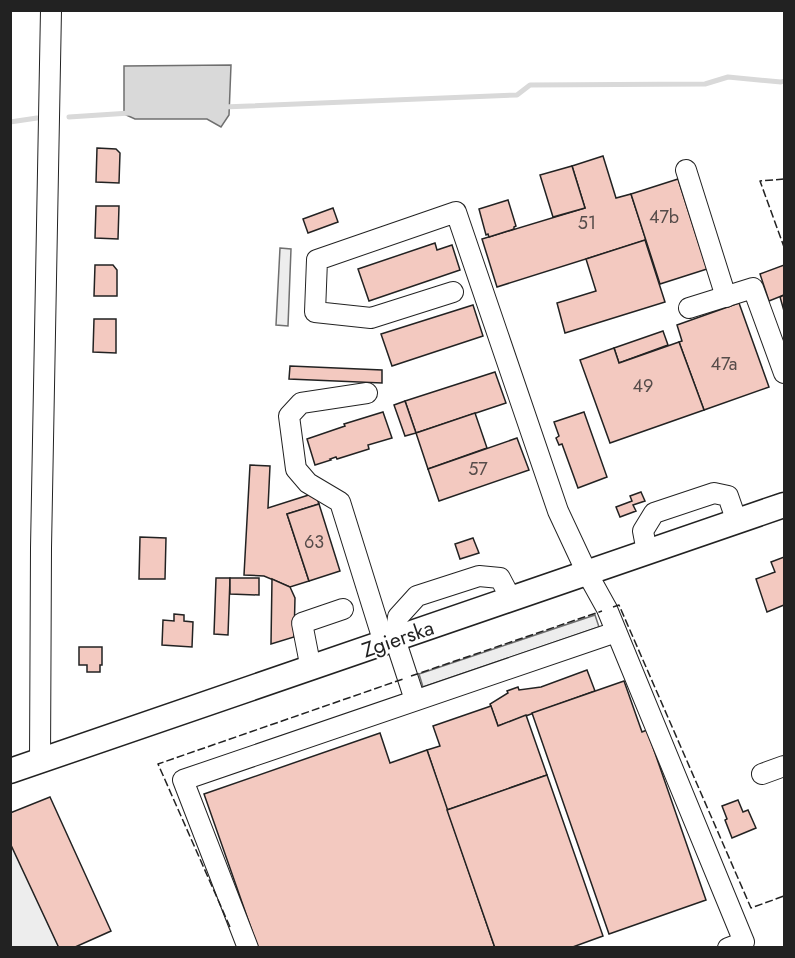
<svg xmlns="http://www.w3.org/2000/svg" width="795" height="958" viewBox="0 0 795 958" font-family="Jost,sans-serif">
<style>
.parking{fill:#ededed;stroke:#6f6f6f;stroke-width:1.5}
.water{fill:#d9d9d9;stroke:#6f6f6f;stroke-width:1.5}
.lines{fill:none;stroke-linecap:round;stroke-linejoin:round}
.stream{stroke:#d9d9d9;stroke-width:5}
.building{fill:#f3c9c0;stroke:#222;stroke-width:1.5}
.minor-casing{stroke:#222;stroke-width:22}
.major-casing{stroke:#222;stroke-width:27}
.minor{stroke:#fff;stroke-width:20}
.major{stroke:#fff;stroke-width:24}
.fence{stroke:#222;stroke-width:1.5;stroke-dasharray:8 3;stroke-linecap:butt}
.labels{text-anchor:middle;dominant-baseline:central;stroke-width:4.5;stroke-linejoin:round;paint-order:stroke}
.number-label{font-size:18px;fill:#564c4a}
.street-label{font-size:21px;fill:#222;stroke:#fff}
</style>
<rect width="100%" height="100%" fill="#fff"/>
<!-- parking -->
<g class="parking">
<polygon points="280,248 291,249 288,326 276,325"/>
<polygon points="595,615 599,627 423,687 419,674"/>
<polygon points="11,843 59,947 11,947"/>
</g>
<!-- water -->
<polygon class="water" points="231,65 229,115 221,127 207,119 135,119 124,114 124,66"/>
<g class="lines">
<!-- stream -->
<g class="stream">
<polyline points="223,107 517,95 530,85 705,84 728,77 781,82 784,81"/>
<polyline points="69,117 130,113"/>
<polyline points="10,122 37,118"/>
</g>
</g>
<!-- building -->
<g class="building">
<polygon points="97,148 116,149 120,153 119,183 96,182"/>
<polygon points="603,156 616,198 631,194 646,240 497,287 482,239 585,208 572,166"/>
<polygon points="572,166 585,208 553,217 540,175"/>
<polygon points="678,179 707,269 660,284 631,194"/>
<polygon points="508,200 516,226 514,227 514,229 489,237 488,234 486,235 479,209"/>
<polygon points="96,206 119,206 118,239 95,238"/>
<polygon points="333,208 338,222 308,233 303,219"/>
<polygon points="645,240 665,302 565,333 557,303 596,291 586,259"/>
<polygon points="435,243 437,250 452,245 460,270 369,301 358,269"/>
<polygon points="95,265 113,265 117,270 117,296 94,296"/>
<polygon points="784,265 784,295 769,301 760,274"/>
<polygon points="784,295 784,311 780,297"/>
<polygon points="739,303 769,387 704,410 679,342 682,341 677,325"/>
<polygon points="473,305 483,336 392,366 381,334"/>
<polygon points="94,319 116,319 116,353 93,352"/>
<polygon points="663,331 668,345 619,363 614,348"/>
<polygon points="679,342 704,410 610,443 580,360 614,348 619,363"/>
<polygon points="290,366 382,370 382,383 289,379"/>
<polygon points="495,372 506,403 416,433 405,401"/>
<polygon points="405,401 416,433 405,436 394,405"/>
<polygon points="383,412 392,438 368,445 369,449 337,459 336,457 330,459 331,460 315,465 307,439 345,426 344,424"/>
<polygon points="584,412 607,477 578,488 562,444 559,445 556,438 559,436 554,422"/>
<polygon points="475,413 487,448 428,469 416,433"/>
<polygon points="517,438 529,470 439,501 428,469"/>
<polygon points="250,465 270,466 268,508 315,493 319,504 287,514 309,581 290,587 264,576 244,575"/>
<polygon points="641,492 645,501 633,505 636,511 620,517 616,507 632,501 630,496"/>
<polygon points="319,504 340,571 309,581 287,514"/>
<polygon points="140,537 166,538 165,579 139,579"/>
<polygon points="473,538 479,553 460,559 455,544"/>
<polygon points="784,557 784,605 767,612 756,579 775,572 771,562"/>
<polygon points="216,578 230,578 228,635 214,634"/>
<polygon points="230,578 259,578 259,595 230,594"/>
<polygon points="272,579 290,587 295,598 294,637 271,644"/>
<polygon points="174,614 184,615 184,621 193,622 192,647 162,645 163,620 174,621"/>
<polygon points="79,647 102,647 102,665 100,665 100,672 87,672 87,665 79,665"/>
<polygon points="587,670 595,691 498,726 490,704 508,693 507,691 518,687 519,690 541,687"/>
<polygon points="624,681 642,732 647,730 706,900 609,934 532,713"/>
<polygon points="491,706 498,726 526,715 547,775 447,810 427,750 440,746 433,726"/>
<polygon points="380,733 390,763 427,750 495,948 258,948 204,794"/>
<polygon points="547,775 603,936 570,948 495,948 447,810"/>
<polygon points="50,797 111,931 73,948 59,948 10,843 10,813"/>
<polygon points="738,800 743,812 748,810 756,828 732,838 725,820 727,819 722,806"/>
</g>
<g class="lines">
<defs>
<g id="minor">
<polyline points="686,170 726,297"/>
<polyline points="453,292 371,318 315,312 317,260 456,212 558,511 587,573 607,609 744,942 728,948"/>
<polyline points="689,308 753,288 784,373"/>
<polyline points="367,393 301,403 289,416 296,469 308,483 340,502 384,643"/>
<polyline points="647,552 643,531 654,513 714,493 728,496 737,522"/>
<polyline points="311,669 302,623 343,609"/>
<polyline points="415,700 395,639 398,617 417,596 479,576 500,578 511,599"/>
<polyline points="40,761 41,548 51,10"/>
<polyline points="762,774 784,766"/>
<polyline points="248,948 183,780 616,632"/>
</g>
<polyline id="major" points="10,771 784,505"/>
</defs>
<!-- minor casing -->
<use href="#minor" class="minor-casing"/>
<!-- major casing -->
<use href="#major" class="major-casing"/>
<!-- minor -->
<use href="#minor" class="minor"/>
<!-- major -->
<use href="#major" class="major"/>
<!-- fence -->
<g class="fence">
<polyline points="784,179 760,181 784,247"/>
<polyline points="613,607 619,605 751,908 784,896"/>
<polyline points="411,676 602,611"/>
<polyline points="230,927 158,764 403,679"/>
</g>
</g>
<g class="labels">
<!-- number labels -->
<g class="number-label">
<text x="664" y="217">47b</text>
<text x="587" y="223">51</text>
<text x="724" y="364">47a</text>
<text x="643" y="386">49</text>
<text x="478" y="469">57</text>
<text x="314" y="542">63</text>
</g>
<!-- street labels -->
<g class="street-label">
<text transform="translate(398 639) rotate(-19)">Zgierska</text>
</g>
</g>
<!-- border -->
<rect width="795" height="958" fill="none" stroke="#222222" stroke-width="24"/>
</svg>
